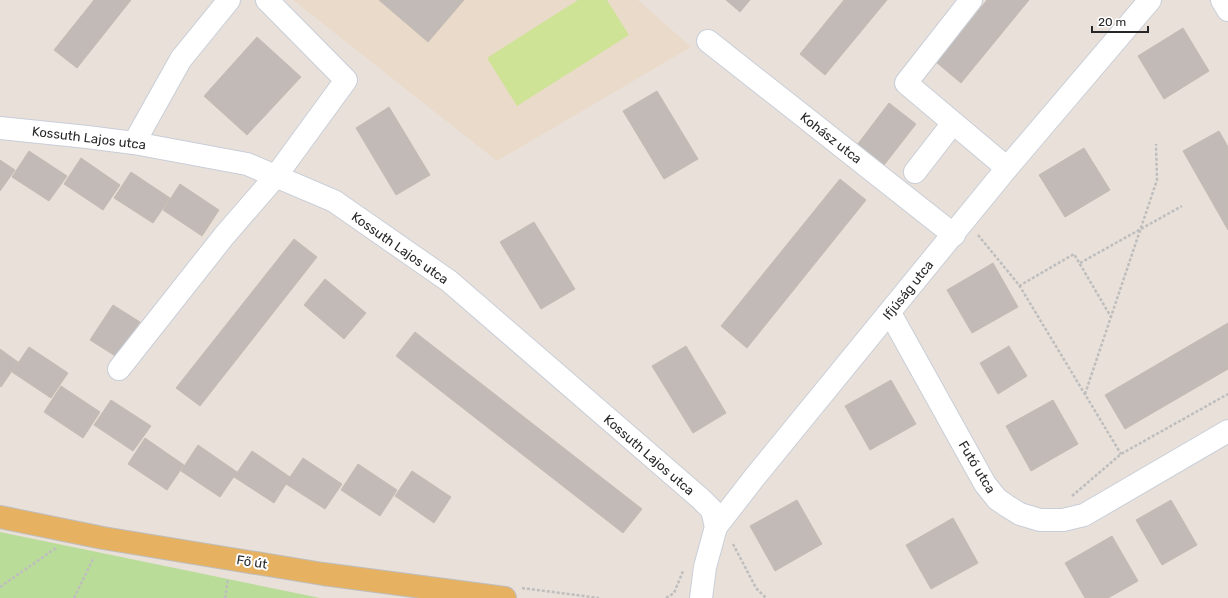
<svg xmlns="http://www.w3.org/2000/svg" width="1228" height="598" viewBox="0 0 1228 598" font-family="Rubik,sans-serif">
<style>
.education{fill:#eadac9}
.park{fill:#badc99}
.pitch{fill:#cee395}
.building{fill:#c1bab6;stroke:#c4bbb3}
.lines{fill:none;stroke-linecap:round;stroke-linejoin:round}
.minor-casing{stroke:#c8ced8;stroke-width:24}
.major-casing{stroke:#bebebe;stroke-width:24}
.path{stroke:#bebebe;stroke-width:2.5;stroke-dasharray:3 2;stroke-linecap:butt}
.minor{stroke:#fff;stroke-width:22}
.major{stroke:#e6b262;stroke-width:22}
.labels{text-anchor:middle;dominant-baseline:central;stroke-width:4;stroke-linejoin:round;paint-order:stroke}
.street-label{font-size:13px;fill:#272727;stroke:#fff}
</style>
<rect width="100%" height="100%" fill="#e9e0d9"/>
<!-- education -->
<polygon class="education" points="293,0 638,0 691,47 497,161"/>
<!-- park -->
<polygon class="park" points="0,532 320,598 0,598"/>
<!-- pitch -->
<polygon class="pitch" points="578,0 607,0 629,35 517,106 487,58"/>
<!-- building -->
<g class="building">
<polygon points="94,0 131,0 77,68 54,50"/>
<polygon points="379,0 464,0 428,42"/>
<polygon points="726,0 750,0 740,12"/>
<polygon points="844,0 887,0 825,75 800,54"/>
<polygon points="987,0 1029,0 961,83 936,62"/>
<polygon points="1183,28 1209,71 1164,99 1138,56"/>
<polygon points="257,37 301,77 247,135 204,96"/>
<polygon points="657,91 698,159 664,179 623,111"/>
<polygon points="889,103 916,124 881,169 854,149"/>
<polygon points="389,107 430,175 396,195 356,128"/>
<polygon points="1219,131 1228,147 1228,230 1183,151"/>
<polygon points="1084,148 1110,190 1065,217 1039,175"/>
<polygon points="29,151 67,176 49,201 12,177"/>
<polygon points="81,158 120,185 103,210 64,184"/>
<polygon points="0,160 15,170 0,191"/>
<polygon points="131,172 170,198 153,223 114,198"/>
<polygon points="840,179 866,200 747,348 721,326"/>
<polygon points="180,184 219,210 202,236 163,210"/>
<polygon points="534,222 575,289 541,309 500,242"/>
<polygon points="294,239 317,257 200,406 176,388"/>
<polygon points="993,263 1018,307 972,333 947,290"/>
<polygon points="325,279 366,313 344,339 304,305"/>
<polygon points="113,305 140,322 117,357 90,340"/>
<polygon points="1228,323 1228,369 1125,429 1105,395"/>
<polygon points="415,332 642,509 623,533 396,356"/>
<polygon points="686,346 726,413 693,433 652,366"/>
<polygon points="1009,346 1027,376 998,394 980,363"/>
<polygon points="29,347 68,373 51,398 12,372"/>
<polygon points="0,349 18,362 1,387 0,386"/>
<polygon points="891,380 916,424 870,450 845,406"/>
<polygon points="61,386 100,412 83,438 44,412"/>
<polygon points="111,400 151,426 133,451 94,425"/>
<polygon points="1053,400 1078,444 1031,471 1006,426"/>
<polygon points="145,438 184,465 167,490 128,464"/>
<polygon points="198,445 237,472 220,497 181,471"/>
<polygon points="252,451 290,477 303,458 342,484 325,509 286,484 274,503 234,477"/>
<polygon points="358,464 397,490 380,516 341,490"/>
<polygon points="412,471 451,497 434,523 395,496"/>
<polygon points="797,500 822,544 775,571 750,526"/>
<polygon points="1171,500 1197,545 1162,565 1136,520"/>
<polygon points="953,518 978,563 931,589 906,545"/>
<polygon points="1112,536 1138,581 1108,598 1085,598 1065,563"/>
</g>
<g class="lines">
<defs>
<g id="minor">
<polyline points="971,0 906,83 1007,168"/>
<polyline points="1222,0 1228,10"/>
<polyline points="708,41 954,235"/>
<polyline points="0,128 87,137 134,143 247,164 334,201 449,281 701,499 712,510 716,527"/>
<polyline points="134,143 181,59 229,0"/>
<polyline points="915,172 953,123"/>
<polyline points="890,313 985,484 997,499 1007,506 1020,514 1040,520 1063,520 1084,515 1228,431"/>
<polyline points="119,369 224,236 276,176 346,80 267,0"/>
<polyline points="701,598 705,567 716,527 754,478 1007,168 1150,0"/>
</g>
<polyline id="major" points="0,517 103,538 323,574 505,598"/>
</defs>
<!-- minor casing -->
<use href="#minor" class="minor-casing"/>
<!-- major casing -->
<use href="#major" class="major-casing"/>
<!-- path -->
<g class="path">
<polyline points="978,235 1019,285 1121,454"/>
<polyline points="1080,263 1182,206"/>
<polyline points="1019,286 1074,254 1111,317"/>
<polyline points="1085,394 1157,180 1156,144"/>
<polyline points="1072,496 1121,454 1228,394"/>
<polyline points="733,544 756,588 766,598"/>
<polyline points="0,587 56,548"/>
<polyline points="522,588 599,598"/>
<polyline points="74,598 94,557"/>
<polyline points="225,598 228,579"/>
<polyline points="666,598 674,593 683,571"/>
</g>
<!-- minor -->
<use href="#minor" class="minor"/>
<!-- major -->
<use href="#major" class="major"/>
</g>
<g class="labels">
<!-- street labels -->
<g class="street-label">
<text transform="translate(89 138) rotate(7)">Kossuth Lajos utca</text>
<text transform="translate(831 138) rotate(38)">Kohász utca</text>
<text transform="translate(400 248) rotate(35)">Kossuth Lajos utca</text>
<text transform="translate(908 290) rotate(-51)">Ifjúság utca</text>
<text transform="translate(649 455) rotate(41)">Kossuth Lajos utca</text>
<text transform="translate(977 467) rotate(59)">Futó utca</text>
<text transform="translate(252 562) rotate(9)">Fő út</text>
</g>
</g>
<!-- scale -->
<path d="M1092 26v6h56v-6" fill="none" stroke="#272727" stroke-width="2"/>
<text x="1098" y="26" font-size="12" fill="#272727" stroke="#ffffff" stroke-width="3" paint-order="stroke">20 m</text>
</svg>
